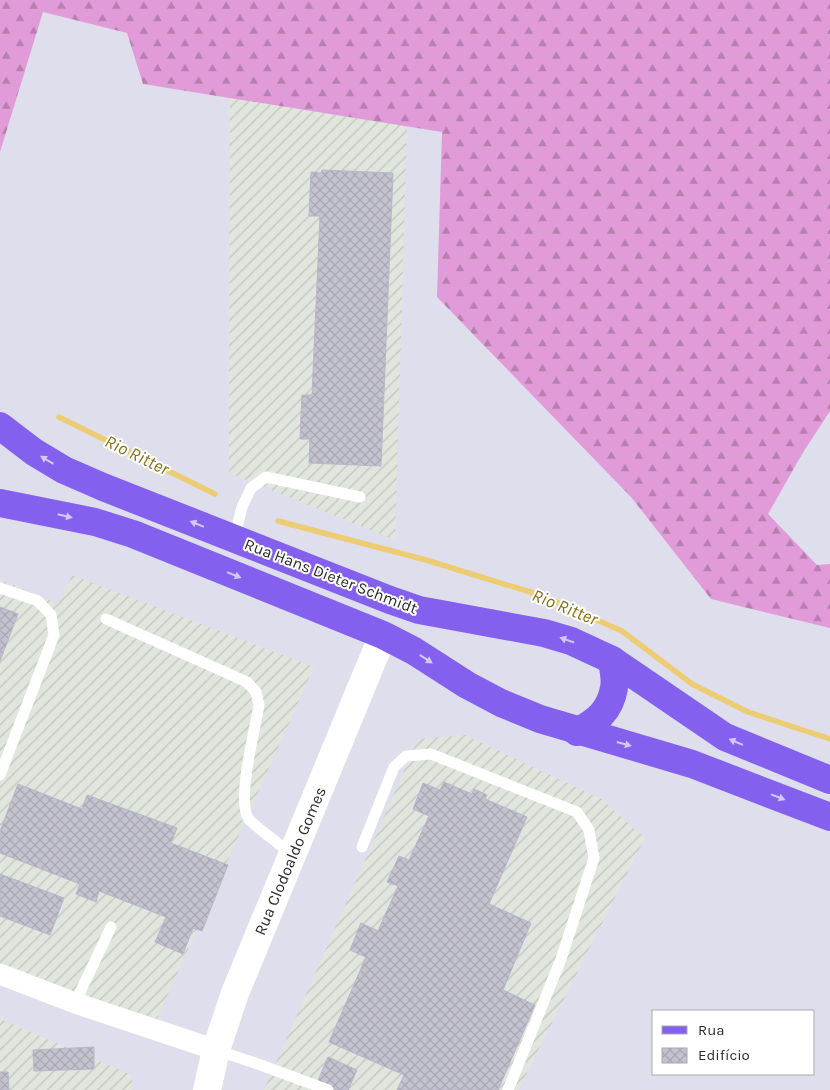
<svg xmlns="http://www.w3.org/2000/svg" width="830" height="1090" viewBox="0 0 830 1090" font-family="Karla,sans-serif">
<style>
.industrial{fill:url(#industrial-furrows)}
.forest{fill:url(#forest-firs)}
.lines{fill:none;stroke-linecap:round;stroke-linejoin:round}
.stream{stroke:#eccd73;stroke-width:5.5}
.building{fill:url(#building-cross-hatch);stroke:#b9b7c8}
.lane{stroke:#fff;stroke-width:11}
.street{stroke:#fff;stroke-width:21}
.secondary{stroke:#fff;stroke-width:28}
.primary{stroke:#8361ee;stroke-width:28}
.oneway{fill:#d4c8f9}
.labels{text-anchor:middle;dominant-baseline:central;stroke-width:4;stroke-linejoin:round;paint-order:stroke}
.street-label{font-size:16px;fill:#2b2b2b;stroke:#fff}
.water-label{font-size:18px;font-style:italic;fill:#867010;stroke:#fff}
</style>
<defs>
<pattern id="industrial-furrows" width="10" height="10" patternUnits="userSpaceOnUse" patternTransform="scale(1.25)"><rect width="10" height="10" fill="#e0e5de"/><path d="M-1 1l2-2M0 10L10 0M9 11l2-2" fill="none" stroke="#c0c5bf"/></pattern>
<pattern id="forest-firs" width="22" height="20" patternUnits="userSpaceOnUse" patternTransform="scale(1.25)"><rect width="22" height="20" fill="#e29bd9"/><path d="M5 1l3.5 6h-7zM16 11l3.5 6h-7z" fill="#b77fb0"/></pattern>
<pattern id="building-cross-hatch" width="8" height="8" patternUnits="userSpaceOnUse" patternTransform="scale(1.25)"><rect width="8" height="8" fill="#c3c2cf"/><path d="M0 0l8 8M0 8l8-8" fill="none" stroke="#a8a7b2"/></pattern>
</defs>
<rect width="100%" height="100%" fill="#dedeed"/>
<!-- industrial -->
<g class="industrial">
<polygon points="230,98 407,126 395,540 229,473"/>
<polygon points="72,575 314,667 149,1037 0,979 0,579 58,604"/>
<polygon points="465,735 601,799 645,838 518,1090 264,1090 418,739"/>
<polygon points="0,1019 132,1075 132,1090 0,1090"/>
</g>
<!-- forest -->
<polygon class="forest" points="0,0 830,0 830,411 802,454 768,514 817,565 830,564 830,628 711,599 631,497 437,297 442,132 143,84 127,33 43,12 0,152"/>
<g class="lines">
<!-- stream -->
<g class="stream">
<polyline points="59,417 215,494"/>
<polyline points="278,521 426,560 540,595 622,631 692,684 748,712 830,739"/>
</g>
</g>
<!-- building -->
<g class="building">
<polygon points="322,170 393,173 381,466 309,463 310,439 300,439 302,395 312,395 320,216 309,216 311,172 321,173"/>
<polygon points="0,607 18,614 0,661"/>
<polygon points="444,782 472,794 474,789 487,795 485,799 527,817 489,904 531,923 503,990 535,1005 498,1090 397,1090 404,1075 329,1042 366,957 350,950 361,923 378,931 398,886 387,882 399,856 409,860 429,816 413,809 423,783 440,790"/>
<polygon points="18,784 82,809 87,795 177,828 171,843 228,865 202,931 193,928 183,954 155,942 166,917 99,891 96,902 76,894 80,884 0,853 0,831"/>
<polygon points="0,874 64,898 50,935 0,916"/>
<polygon points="94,1047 94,1069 34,1071 33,1050"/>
<polygon points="328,1057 357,1070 348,1090 332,1090 317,1083"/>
<polygon points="0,1072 8,1072 9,1090 0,1090"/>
</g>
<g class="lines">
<!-- lane -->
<g class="lane">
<polyline points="234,539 242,507 251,488 266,477 360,497"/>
<polyline points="0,588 38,601 51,615 54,635 0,775"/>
<path d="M106 619 247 682 256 692 259 705C255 730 237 797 248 818 251 824 285 848 292 854"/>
<polyline points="362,847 394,767 406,756 431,754 577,812 589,830 594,858 561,959 508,1090"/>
<polyline points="75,1003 111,927"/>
<polyline points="216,1050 258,1064 328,1090"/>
</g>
<!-- street -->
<polyline class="street" points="0,974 75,1003 216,1050"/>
<!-- secondary -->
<polyline class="secondary" points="207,1090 216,1050 235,993 383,635"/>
<!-- primary -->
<g class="primary">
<polyline points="0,426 34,452 64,470 103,487 390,600 419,610 544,633 571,641 612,660 725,737 830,780"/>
<polyline points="0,503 95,522 133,534 383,635 414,651 467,685 501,703 540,719 692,764 830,817"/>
<path d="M577 732C597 721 610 711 614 688 616 680 613 668 612 660"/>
</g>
</g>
<!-- one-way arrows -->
<defs><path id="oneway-solid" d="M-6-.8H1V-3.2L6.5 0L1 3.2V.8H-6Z" transform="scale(1.25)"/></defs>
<g class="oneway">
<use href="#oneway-solid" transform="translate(47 460) rotate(-149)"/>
<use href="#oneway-solid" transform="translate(65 516) rotate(13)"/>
<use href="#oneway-solid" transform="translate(197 524) rotate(-158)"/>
<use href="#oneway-solid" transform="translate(234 575) rotate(22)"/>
<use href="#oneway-solid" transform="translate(567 640) rotate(-161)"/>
<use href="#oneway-solid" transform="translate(426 659) rotate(33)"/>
<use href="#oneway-solid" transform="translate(736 742) rotate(-157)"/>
<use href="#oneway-solid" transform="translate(624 744) rotate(15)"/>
<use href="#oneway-solid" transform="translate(778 797) rotate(21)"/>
</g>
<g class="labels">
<!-- street labels -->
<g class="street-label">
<text transform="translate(331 576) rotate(21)">Rua Hans Dieter Schmidt</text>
<text transform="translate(290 861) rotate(-67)">Rua Clodoaldo Gomes</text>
</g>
<!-- water labels -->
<g class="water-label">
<text transform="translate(137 455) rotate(26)">Rio Ritter</text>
<text transform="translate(565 607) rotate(22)">Rio Ritter</text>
</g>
</g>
<!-- legend -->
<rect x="652" y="1010" width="162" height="65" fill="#ffffff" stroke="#aaaaaa"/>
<rect x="662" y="1026" width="25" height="8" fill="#8361ee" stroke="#aaaaaa"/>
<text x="698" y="1035" font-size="15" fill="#2b2b2b">Rua</text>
<rect x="662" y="1048" width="25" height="15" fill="url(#building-cross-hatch)" stroke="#aaaaaa"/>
<text x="698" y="1060" font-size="15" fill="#2b2b2b">Edifício</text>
</svg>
